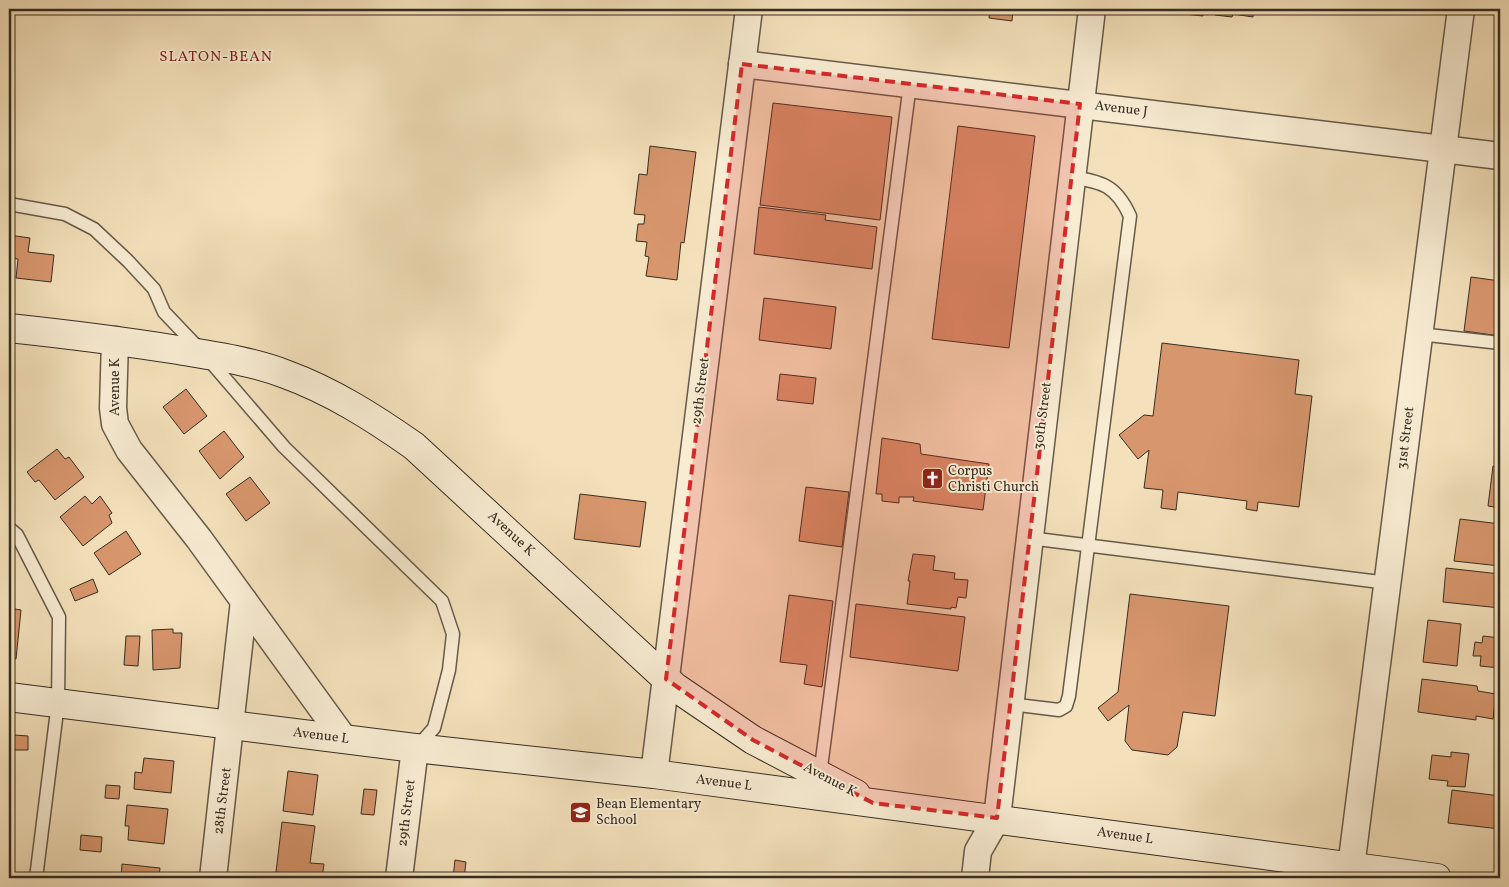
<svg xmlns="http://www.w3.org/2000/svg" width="1509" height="887" viewBox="0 0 1509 887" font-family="Vollkorn,serif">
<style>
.building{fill:#d8966d;stroke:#352d23}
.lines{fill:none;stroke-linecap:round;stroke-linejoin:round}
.lane-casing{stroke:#655a49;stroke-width:15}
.street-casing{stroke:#655a49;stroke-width:29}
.secondary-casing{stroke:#352d23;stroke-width:30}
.lane{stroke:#f8ecd3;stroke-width:12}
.street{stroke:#f8ecd3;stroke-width:26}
.secondary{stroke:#f8ecd3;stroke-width:28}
.marked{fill:#d62828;fill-opacity:0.2;stroke:#d62828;stroke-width:4;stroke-dasharray:10 6;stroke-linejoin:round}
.labels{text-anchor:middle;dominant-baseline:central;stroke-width:4;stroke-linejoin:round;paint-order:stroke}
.street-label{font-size:14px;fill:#352d23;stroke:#f8ecd3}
.poi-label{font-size:14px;fill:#352d23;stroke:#f8ecd3;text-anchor:start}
.neighbourhood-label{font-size:15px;letter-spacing:1px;fill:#7a1f14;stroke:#f8ecd3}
</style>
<rect width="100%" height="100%" fill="#f4e1bb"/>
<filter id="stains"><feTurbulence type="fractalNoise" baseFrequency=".004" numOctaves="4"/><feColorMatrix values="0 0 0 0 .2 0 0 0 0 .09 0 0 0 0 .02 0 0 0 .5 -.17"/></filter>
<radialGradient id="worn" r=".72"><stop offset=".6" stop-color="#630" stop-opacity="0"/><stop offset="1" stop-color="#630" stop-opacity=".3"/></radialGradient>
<!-- building -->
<g class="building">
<polygon points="370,9 393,9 393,12"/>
<polygon points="990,9 1013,9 1012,21 989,18"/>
<polygon points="1176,9 1254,9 1253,17 1233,14 1232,17 1215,15 1215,12 1203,10 1203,16 1175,13"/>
<polygon points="773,103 892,117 880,220 760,205"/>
<polygon points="958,126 1035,136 1009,348 932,339"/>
<polygon points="650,146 696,152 684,243 681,242 677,280 646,276 649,257 645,256 647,242 636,241 638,224 644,224 645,215 634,214 639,174 647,175"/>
<polygon points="759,207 826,215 825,220 877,227 872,269 754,254"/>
<polygon points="9,235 30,238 28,252 54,255 51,282 16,278 18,259 9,258"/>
<polygon points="1471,277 1500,281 1500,336 1464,331"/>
<polygon points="764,298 836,307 831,349 759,340"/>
<polygon points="1162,343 1299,360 1295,394 1312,396 1299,507 1258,502 1257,511 1246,509 1247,501 1178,492 1176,510 1161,508 1163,490 1144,488 1149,450 1138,459 1119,435 1144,415 1153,416"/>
<polygon points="780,374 816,378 813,404 777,400"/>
<polygon points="186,389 207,416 184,434 163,407"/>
<polygon points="224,431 244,457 220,479 199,451"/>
<polygon points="882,438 920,444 921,454 989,464 983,510 913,501 914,497 899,497 899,503 882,501 882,494 876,494"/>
<polygon points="57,449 65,459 69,457 84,477 55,500 39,480 35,482 27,472"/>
<polygon points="1493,466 1500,467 1500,508 1488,506"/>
<polygon points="250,477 270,503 246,521 226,494"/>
<polygon points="806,487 849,492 842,547 799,541"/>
<polygon points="580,494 646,502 640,547 574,539"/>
<polygon points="85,496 92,504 100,496 112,513 109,515 112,523 83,546 60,517"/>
<polygon points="1460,519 1500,524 1500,566 1454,561"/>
<polygon points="126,531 141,554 109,575 94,553"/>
<polygon points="913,554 935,556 933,570 955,573 954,579 968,580 966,598 958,597 956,608 951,607 951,609 907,604 910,581 908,581"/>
<polygon points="1446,568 1500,574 1500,608 1443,602"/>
<polygon points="93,579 98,592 75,601 70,589"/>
<polygon points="1130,594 1229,606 1215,716 1183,712 1177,747 1168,755 1132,750 1125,741 1129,705 1108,721 1098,708 1118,692"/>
<polygon points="789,595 833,601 822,687 804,684 807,665 780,662"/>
<polygon points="856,604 965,617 958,671 850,657"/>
<polygon points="9,608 21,610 16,659 9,658"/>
<polygon points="1428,620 1461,624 1457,666 1423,662"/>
<polygon points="173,629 173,633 182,633 180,668 153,670 152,630"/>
<polygon points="126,636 140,636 138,666 124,665"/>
<polygon points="1483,636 1500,638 1500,668 1480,666 1481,656 1473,656 1475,642 1482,643"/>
<polygon points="1422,679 1477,686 1478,691 1496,694 1493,719 1476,716 1476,720 1418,712"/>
<polygon points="14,735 28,736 28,750 14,750"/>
<polygon points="1451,752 1469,754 1465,787 1447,786 1448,781 1429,779 1432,755 1451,757"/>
<polygon points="144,758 174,761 171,793 134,789 135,772 142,773"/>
<polygon points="288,771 318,775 313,815 283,811"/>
<polygon points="106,785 120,786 119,799 105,798"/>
<polygon points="364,789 377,790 374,815 361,814"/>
<polygon points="1452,790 1500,796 1500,829 1448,823"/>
<polygon points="127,805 168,809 164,844 128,840 129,826 125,826"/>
<polygon points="282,822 315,826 310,863 324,864 322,878 276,872"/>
<polygon points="81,835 102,837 101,852 80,850"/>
<polygon points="455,860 466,862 464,878 453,878"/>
<polygon points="122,864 160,868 159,878 121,878"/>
</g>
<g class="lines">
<defs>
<g id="lane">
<polyline points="9,204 65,214 94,229 128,261 154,289 164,312 204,354 284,447 442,601 453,634 449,670 434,728 417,747"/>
<polyline points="1419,334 1500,343"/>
<polyline points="9,528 17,535 59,617 58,703 36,878"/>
<polyline points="1029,538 1388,583"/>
<path d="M1010 704 1059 710 1066 706 1069 696 1130 216C1116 185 1102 182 1071 177"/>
<polyline points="820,775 910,84"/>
</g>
<g id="street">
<polyline points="742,64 1500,156"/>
<polyline points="115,340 113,408 115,424 129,450 199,539 344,739"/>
<polyline points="654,774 749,9"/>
<polyline points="1351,867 1461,9"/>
<polyline points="213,878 244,601"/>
<polyline points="399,878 415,748"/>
<polyline points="975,878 978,851 997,818 1092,9"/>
</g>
<g id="secondary">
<path d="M9 328C65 334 122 341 178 350 214 356 251 361 285 374 332 391 374 418 414 446L675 687 753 740 856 794"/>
<polyline points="9,697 415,748 654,774 1437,878"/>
</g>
</defs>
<!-- lane casing -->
<use href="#lane" class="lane-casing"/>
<!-- street casing -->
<use href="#street" class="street-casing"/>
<!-- secondary casing -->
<use href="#secondary" class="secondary-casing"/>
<!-- lane -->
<use href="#lane" class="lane"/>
<!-- street -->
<use href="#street" class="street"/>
<!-- secondary -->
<use href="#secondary" class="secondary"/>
</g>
<!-- marked area -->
<path class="marked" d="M742 64 1080 104 997 818 873 803 753 740 666 679Z"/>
<!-- icons -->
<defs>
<symbol id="church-square" viewBox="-11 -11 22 22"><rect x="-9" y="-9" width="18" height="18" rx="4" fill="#8f2418" stroke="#f8ecd3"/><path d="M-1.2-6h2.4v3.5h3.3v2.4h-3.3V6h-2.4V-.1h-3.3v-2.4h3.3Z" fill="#fff"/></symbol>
<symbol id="school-square" viewBox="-11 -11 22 22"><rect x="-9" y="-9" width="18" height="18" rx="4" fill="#8f2418" stroke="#f8ecd3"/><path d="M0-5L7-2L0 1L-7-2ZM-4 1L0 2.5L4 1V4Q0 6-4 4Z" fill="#fff"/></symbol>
</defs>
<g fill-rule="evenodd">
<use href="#church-square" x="920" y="466" width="25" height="25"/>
<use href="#school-square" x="568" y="800" width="25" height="25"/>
</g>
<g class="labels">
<!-- street labels -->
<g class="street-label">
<text transform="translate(1121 109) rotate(7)">Avenue J</text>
<text transform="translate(115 387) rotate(-90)">Avenue K</text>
<text transform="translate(701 391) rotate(-83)">29th Street</text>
<text transform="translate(1043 416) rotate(-83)">30th Street</text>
<text transform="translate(1406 438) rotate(-83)">31st Street</text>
<text transform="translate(511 534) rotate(43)">Avenue K</text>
<text transform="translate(321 736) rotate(7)">Avenue L</text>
<text transform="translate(830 780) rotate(28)">Avenue K</text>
<text transform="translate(724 783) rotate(7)">Avenue L</text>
<text transform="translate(223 801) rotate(-83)">28th Street</text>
<text transform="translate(407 813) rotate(-83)">29th Street</text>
<text transform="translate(1125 836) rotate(8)">Avenue L</text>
</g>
<!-- poi labels -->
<g class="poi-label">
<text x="948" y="471">Corpus<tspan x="948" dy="16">Christi Church</tspan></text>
<text x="596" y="804">Bean Elementary<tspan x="596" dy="16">School</tspan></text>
</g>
<!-- neighbourhood labels -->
<g class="neighbourhood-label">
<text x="216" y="57">SLATON-BEAN</text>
</g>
</g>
<!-- margin -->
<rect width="1509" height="887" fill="none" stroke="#f4e1bb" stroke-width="30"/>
<rect x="10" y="10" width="1489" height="867" fill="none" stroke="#352d23" stroke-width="2.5"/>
<rect x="15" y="15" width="1479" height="857" fill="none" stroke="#352d23"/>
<rect width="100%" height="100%" filter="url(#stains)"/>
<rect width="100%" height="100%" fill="url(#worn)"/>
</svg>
